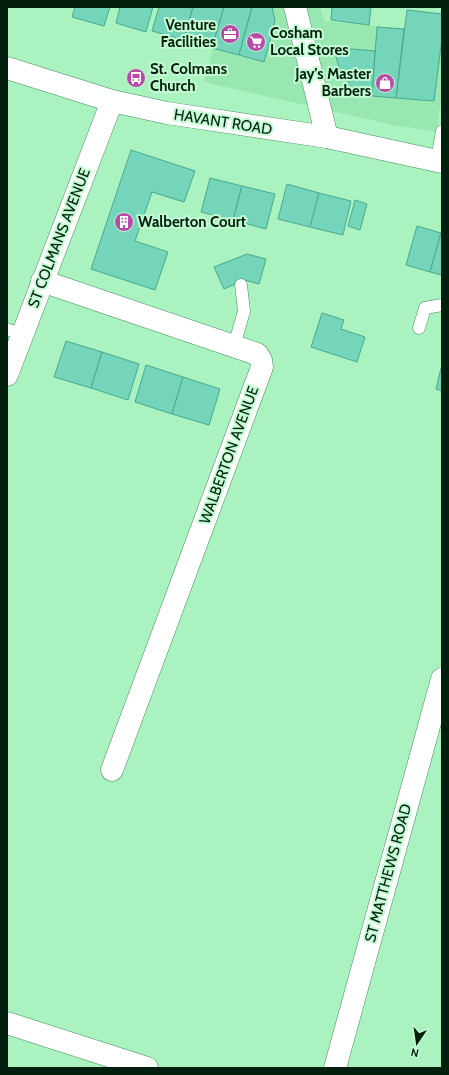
<svg xmlns="http://www.w3.org/2000/svg" width="449" height="1075" viewBox="0 0 449 1075" font-family="Cabin,sans-serif">
<style>
.built{fill:#98e7b1}
.building{fill:#75d5ba;stroke:#47a98f}
.lines{fill:none;stroke-linecap:round;stroke-linejoin:round}
.service-casing{stroke:#468b5e;stroke-width:13}
.minor-casing{stroke:#468b5e;stroke-width:23}
.tertiary-casing{stroke:#468b5e;stroke-width:23}
.service{stroke:#fff;stroke-width:12}
.minor{stroke:#fff;stroke-width:22}
.tertiary{stroke:#fff;stroke-width:22}
.labels{text-anchor:middle;dominant-baseline:central;stroke-width:4;stroke-linejoin:round;paint-order:stroke}
.poi-label{font-size:15px;font-weight:bold;fill:#03200e;stroke:#c2fbd2;text-anchor:start}
.street-label{font-size:15px;fill:#03200e;stroke:#c2fbd2}
</style>
<rect width="100%" height="100%" fill="#aaf2bf"/>
<!-- built -->
<polygon class="built" points="224,7 320,7 324,21 404,29 407,10 442,14 442,90 437,132 393,125 204,82"/>
<!-- building -->
<g class="building">
<polygon points="75,7 110,7 104,26 72,17"/>
<polygon points="120,7 153,7 146,32 116,23"/>
<polygon points="159,7 193,7 184,40 152,31"/>
<polygon points="193,7 224,7 212,48 184,40"/>
<polygon points="224,7 252,7 239,55 212,48"/>
<polygon points="252,7 272,7 275,21 264,62 239,55"/>
<polygon points="332,7 371,7 369,25 331,20"/>
<polygon points="407,10 442,14 442,38 434,101 396,98"/>
<polygon points="377,27 404,29 396,98 372,96"/>
<polygon points="351,49 375,51 372,96 347,94 349,71 340,71 334,50"/>
<polygon points="131,150 195,171 184,202 152,192 135,241 168,252 155,290 91,269"/>
<polygon points="210,178 242,186 233,220 201,212"/>
<polygon points="287,184 319,193 310,227 278,219"/>
<polygon points="242,186 275,194 266,229 233,220"/>
<polygon points="319,193 351,201 343,235 310,227"/>
<polygon points="355,200 367,204 360,230 348,226"/>
<polygon points="417,226 441,233 430,272 406,265"/>
<polygon points="441,233 442,233 442,275 430,272"/>
<polygon points="247,254 266,259 259,284 244,280 224,289 214,267"/>
<polygon points="322,313 344,320 341,329 365,337 357,362 311,347"/>
<polygon points="66,341 102,352 91,388 54,377"/>
<polygon points="102,352 139,364 128,400 91,388"/>
<polygon points="442,364 442,391 436,389"/>
<polygon points="146,365 183,377 172,414 135,402"/>
<polygon points="183,377 220,389 209,425 172,414"/>
</g>
<g class="lines">
<defs>
<g id="service">
<polyline points="437,160 442,131"/>
<polyline points="419,328 425,308 442,305"/>
<polyline points="7,329 22,335"/>
<polyline points="234,346 244,311 241,285"/>
</g>
<g id="minor">
<polyline points="295,7 327,137"/>
<polyline points="42,281 257,354 261,360 262,367 112,770"/>
<polyline points="7,375 112,101"/>
<polyline points="7,1023 147,1068"/>
<polyline points="335,1068 442,679"/>
</g>
<polyline id="tertiary" points="7,68 112,101 167,113 327,137 442,162"/>
</defs>
<!-- service casing -->
<use href="#service" class="service-casing"/>
<!-- minor casing -->
<use href="#minor" class="minor-casing"/>
<!-- tertiary casing -->
<use href="#tertiary" class="tertiary-casing"/>
<!-- service -->
<use href="#service" class="service"/>
<!-- minor -->
<use href="#minor" class="minor"/>
<!-- tertiary -->
<use href="#tertiary" class="tertiary"/>
</g>
<!-- icons -->
<defs>
<symbol id="office-disc" viewBox="-11 -11 22 22"><circle r="9.5" fill="#b84aa8" stroke="#c2fbd2"/><path d="M-6-3h4V-5.5h4V-3h4V5H-6ZM-1-4.5V-3h2v-1.5ZM-6 0V1H6V0Z" fill="#fff"/></symbol>
<symbol id="supermarket-disc" viewBox="-11 -11 22 22"><circle r="9.5" fill="#b84aa8" stroke="#c2fbd2"/><path d="M-6-5.5h2.5l.6 2H6L4.5 2H-2.5L-4.4-4H-6ZM-1.5 3.2a1.3 1.3 0 1 0 .1 0ZM3 3.2a1.3 1.3 0 1 0 .1 0Z" fill="#fff"/></symbol>
<symbol id="bus-disc" viewBox="-11 -11 22 22"><circle r="9.5" fill="#b84aa8" stroke="#c2fbd2"/><path d="M-5-6H5V4H4V6H2V4H-2V6H-4V4H-5ZM-3.5-4V0h7V-4ZM-3.5 1.2v1.5H-2V1.2ZM2 1.2v1.5H3.5V1.2Z" fill="#fff"/></symbol>
<symbol id="shop-disc" viewBox="-11 -11 22 22"><circle r="9.5" fill="#b84aa8" stroke="#c2fbd2"/><path d="M-5-2.5h2.3a2.7 3.5 0 0 1 5.4 0H5L5.5 6h-11ZM-1.5-2.5h3a1.5 2.3 0 0 0-3 0Z" fill="#fff"/></symbol>
<symbol id="building-disc" viewBox="-11 -11 22 22"><circle r="9.5" fill="#b84aa8" stroke="#c2fbd2"/><path d="M-4-6H4V6H1V3H-1V6H-4ZM-2.5-4.3h1.7v1.8h-1.7ZM.8-4.3h1.7v1.8H.8ZM-2.5-1h1.7V.8h-1.7ZM.8-1h1.7V.8H.8Z" fill="#fff"/></symbol>
</defs>
<g fill-rule="evenodd">
<use href="#office-disc" x="219" y="23" width="22" height="22"/>
<use href="#supermarket-disc" x="245" y="31" width="22" height="22"/>
<use href="#bus-disc" x="125" y="67" width="22" height="22"/>
<use href="#shop-disc" x="374" y="72" width="22" height="22"/>
<use href="#building-disc" x="113" y="211" width="22" height="22"/>
</g>
<g class="labels">
<!-- poi labels -->
<g class="poi-label">
<text x="216" y="25" text-anchor="end">Venture<tspan x="216" dy="17">Facilities</tspan></text>
<text x="270" y="33">Cosham<tspan x="270" dy="17">Local Stores</tspan></text>
<text x="150" y="69">St. Colmans<tspan x="150" dy="17">Church</tspan></text>
<text x="371" y="74" text-anchor="end">Jay's Master<tspan x="371" dy="17">Barbers</tspan></text>
<text x="138" y="222">Walberton Court</text>
</g>
<!-- street labels -->
<g class="street-label">
<text transform="translate(223 122) rotate(9)">HAVANT ROAD</text>
<text transform="translate(59 238) rotate(-69)">ST COLMANS AVENUE</text>
<text transform="translate(229 455) rotate(-70)">WALBERTON AVENUE</text>
<text transform="translate(388 873) rotate(-75)">ST MATTHEWS ROAD</text>
</g>
</g>
<!-- border -->
<rect width="449" height="1075" fill="none" stroke="#03200e" stroke-width="16"/>
<!-- north arrow -->
<g transform="translate(417 1043) rotate(193)" stroke="#c2fbd2" stroke-width="3" paint-order="stroke">
<path d="M0-3L7 15L0 10L-7 15Z" fill="#03200e"/>
<text y="-6" font-size="11" font-weight="bold" text-anchor="middle" fill="#03200e">N</text>
</g>
</svg>
